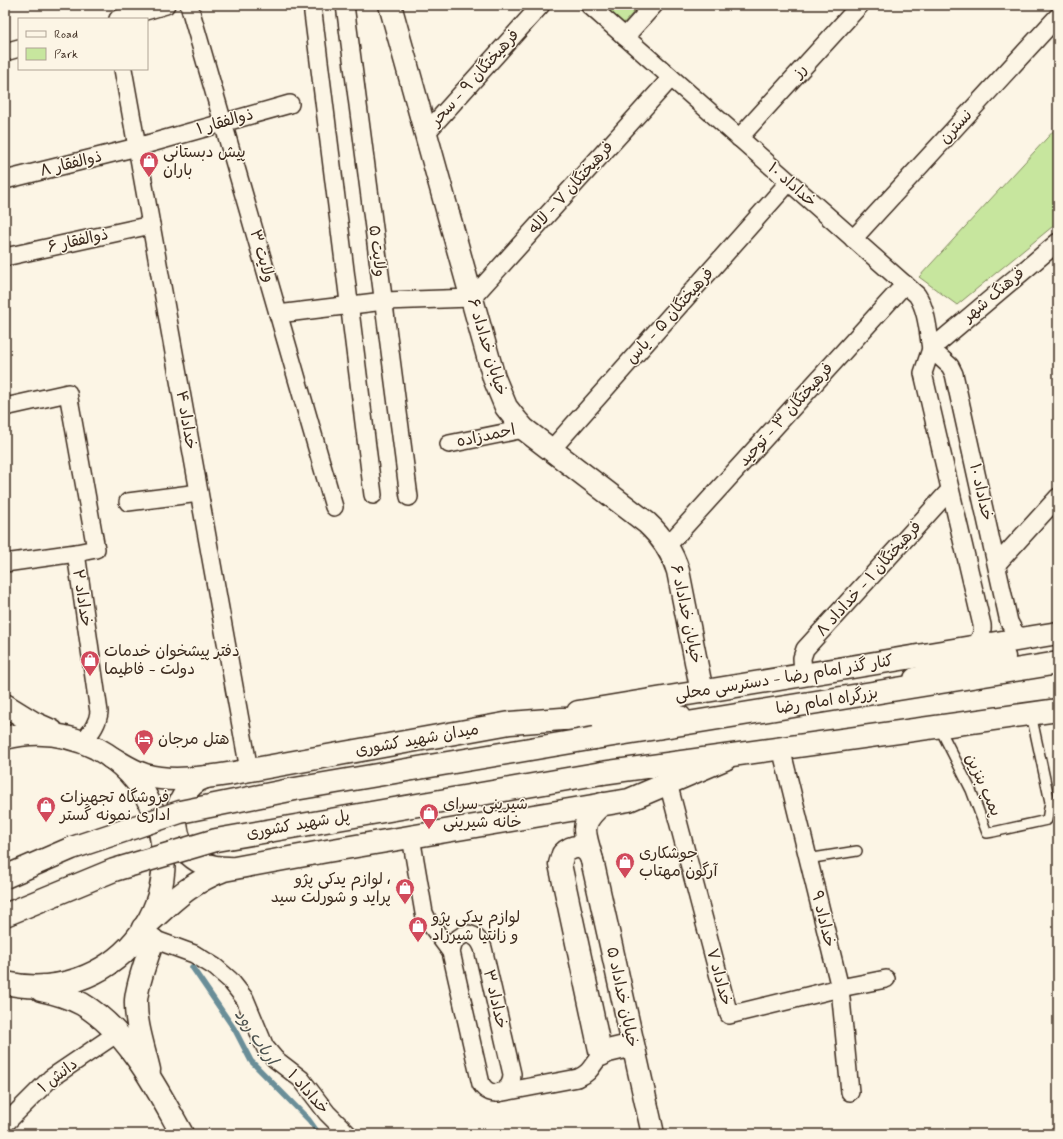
<svg xmlns="http://www.w3.org/2000/svg" width="1063" height="1139" viewBox="0 0 1063 1139" font-family="Mynerve,'Playpen Sans Arabic',sans-serif">
<style>
.green{fill:#c7e69e;stroke:#81885e}
.lines{fill:none;stroke-linecap:round;stroke-linejoin:round}
.stream{stroke:#6a8e98;stroke-width:5.5}
.lane-casing{stroke:#3b2a1e;stroke-width:12}
.street-casing{stroke:#3b2a1e;stroke-width:20}
.secondary-casing{stroke:#3b2a1e;stroke-width:25}
.primary-casing{stroke:#3b2a1e;stroke-width:25}
.highway-casing{stroke:#3b2a1e;stroke-width:25}
.lane{stroke:#fcf5e5;stroke-width:9}
.street{stroke:#fcf5e5;stroke-width:17}
.secondary{stroke:#fcf5e5;stroke-width:22}
.primary{stroke:#fcf5e5;stroke-width:22}
.highway{stroke:#fcf5e5;stroke-width:22}
.highway-bridge-casing{stroke:#3b2a1e;stroke-width:25;stroke-linecap:butt}
.highway-bridge{stroke:#fcf5e5;stroke-width:22}
.labels{text-anchor:middle;dominant-baseline:central;stroke-width:3;stroke-linejoin:round;paint-order:stroke}
.street-label{font-size:16px;fill:#3b2a1e;stroke:#fcf5e5}
.poi-label{font-size:16px;fill:#3b2a1e;stroke:#fcf5e5;text-anchor:start}
.water-label{font-size:17px;font-style:italic;fill:#4e5451;stroke:#fcf5e5}
</style>
<rect width="100%" height="100%" fill="#fcf5e5"/>
<filter id="ink" filterUnits="userSpaceOnUse"><feTurbulence type="fractalNoise" baseFrequency=".025" numOctaves="2"/><feDisplacementMap in="SourceGraphic" scale="8" xChannelSelector="R" yChannelSelector="G"/><feConvolveMatrix kernelMatrix="1 2 1 2 8 2 1 2 1" color-interpolation-filters="sRGB"/></filter>
<g filter="url(#ink)">
<!-- green -->
<g class="green">
<polygon points="602,5 640,5 623,24"/>
<polygon points="1058,126 1058,222 957,305 919,277"/>
</g>
<g class="lines">
<!-- stream -->
<polyline class="stream" points="192,967 235,1030 251,1061 309,1120 319,1134"/>
<defs>
<g id="lane">
<polyline points="939,727 971,790 987,833 993,832 1047,820 1050,802 1031,714"/>
<polyline points="807,859 857,851"/>
</g>
<g id="street">
<polyline points="189,5 334,507"/>
<polyline points="312,5 373,495"/>
<polyline points="345,5 409,497"/>
<path d="M589 5 917 295C927 310 928 331 931 349"/>
<polyline points="118,19 166,5"/>
<polyline points="625,37 654,5"/>
<polyline points="5,52 19,48"/>
<polyline points="123,69 249,770"/>
<polyline points="426,133 541,5"/>
<polyline points="739,138 860,5"/>
<polyline points="5,180 137,147 290,104"/>
<polyline points="853,239 1058,16"/>
<polyline points="5,257 151,225"/>
<polyline points="278,314 384,301 472,298 671,78"/>
<polyline points="931,349 1058,242"/>
<path d="M5 407 68 393 96 549 76 553 99 712C98 724 90 733 83 742"/>
<polyline points="449,444 524,429"/>
<polyline points="551,450 789,182"/>
<polyline points="128,502 199,493"/>
<polyline points="667,546 905,284"/>
<polyline points="5,563 76,553"/>
<polyline points="997,564 1058,497"/>
<path d="M974 647C980 640 983 634 982 625L923 373 931 349 950 366 954 374 1009 622 1015 633 1023 638"/>
<polyline points="803,675 802,658 805,649 950,490"/>
<polyline points="781,748 840,988 850,1092"/>
<polyline points="668,783 729,1015 840,988 886,979"/>
<polyline points="411,837 424,913 428,921 451,952"/>
<path d="M468 934C476 936 480 940 483 948L512 1074C512 1093 491 1100 481 1084L451 952 454 941 463 935Z"/>
<polyline points="142,935 194,954 215,967 230,980 245,999 265,1047 275,1059 301,1079 327,1113 348,1134"/>
<path d="M498 1093 578 1078C592 1072 592 1064 601 1055"/>
<polyline points="5,1124 51,1078 116,1034"/>
</g>
<g id="secondary">
<path d="M390 5 494 378 506 407 517 421 524 429 647 523C662 537 672 551 678 571L702 692"/>
<polyline points="915,679 966,664 1004,657"/>
<polyline points="578,712 1058,633"/>
<path d="M592 860C585 832 577 825 602 804"/>
<path d="M633 1045 608 1051 601 1055 560 864 563 854C574 843 587 845 592 860L653 1134"/>
</g>
<g id="primary">
<polyline points="5,705 34,723 52,731"/>
<path d="M5 738C36 730 68 734 96 748 120 761 140 781 151 806 197 906 110 1006 5 983"/>
<path d="M110 757C121 763 132 771 145 775 171 783 208 777 234 773L510 723 562 719 680 717"/>
<path d="M206 777C196 780 188 788 183 797 169 820 177 851 202 863 211 867 220 868 229 868"/>
<path d="M143 928C170 904 189 883 224 870L327 851 629 800 725 759"/>
<path d="M41 990C55 993 69 997 82 1004 128 1031 157 1089 182 1134"/>
<path d="M149 1070C144 1048 135 1023 136 1000 138 980 147 959 153 940"/>
</g>
<g id="highway">
<polyline points="595,738 1058,663"/>
<polyline points="602,773 1058,710"/>
</g>
</defs>
<!-- lane casing -->
<use href="#lane" class="lane-casing"/>
<!-- street casing -->
<use href="#street" class="street-casing"/>
<!-- secondary casing -->
<use href="#secondary" class="secondary-casing"/>
<!-- primary casing -->
<use href="#primary" class="primary-casing"/>
<!-- highway casing -->
<use href="#highway" class="highway-casing"/>
<!-- lane -->
<use href="#lane" class="lane"/>
<!-- street -->
<use href="#street" class="street"/>
<!-- secondary -->
<use href="#secondary" class="secondary"/>
<!-- primary -->
<use href="#primary" class="primary"/>
<!-- highway -->
<use href="#highway" class="highway"/>
<defs>
<g id="highway-bridge">
<polyline points="5,877 72,848 180,812 295,789 595,738"/>
<polyline points="5,915 114,870 216,840 602,773"/>
</g>
</defs>
<!-- highway-bridge casing -->
<use href="#highway-bridge" class="highway-bridge-casing"/>
<!-- highway-bridge -->
<use href="#highway-bridge" class="highway-bridge"/>
</g>
</g>
<!-- icons -->
<defs>
<symbol id="shop-pin" viewBox="-11 -11 22 30"><path d="M0 17L-7.5 6A9.5 9.5 0 1 1 7.5 6Z" fill="#d1495b" stroke="#fcf5e5"/><path d="M-5-2.5h2.3a2.7 3.5 0 0 1 5.4 0H5L5.5 6h-11ZM-1.5-2.5h3a1.5 2.3 0 0 0-3 0Z" fill="#fff"/></symbol>
<symbol id="hotel-pin" viewBox="-11 -11 22 30"><path d="M0 17L-7.5 6A9.5 9.5 0 1 1 7.5 6Z" fill="#d1495b" stroke="#fcf5e5"/><path d="M-6-4.5h1.5V1H6V5H4.5V3h-9V5H-6ZM-4 0a1.8 1.8 0 1 1 3.6 0ZM.5 0V-2.5h3Q6-2.5 6 0Z" fill="#fff"/></symbol>
</defs>
<g fill-rule="evenodd">
<use href="#shop-pin" x="138" y="150" width="22" height="30"/>
<use href="#shop-pin" x="79" y="649" width="22" height="30"/>
<use href="#hotel-pin" x="133" y="728" width="22" height="30"/>
<use href="#shop-pin" x="35" y="795" width="22" height="30"/>
<use href="#shop-pin" x="418" y="802" width="22" height="30"/>
<use href="#shop-pin" x="614" y="851" width="22" height="30"/>
<use href="#shop-pin" x="394" y="877" width="22" height="30"/>
<use href="#shop-pin" x="407" y="915" width="22" height="30"/>
</g>
<g class="labels">
<!-- street labels -->
<g class="street-label">
<text transform="translate(800 71) rotate(-48)">رز</text>
<text transform="translate(475 78) rotate(-48)">فرهیختگان ۹ - سحر</text>
<text transform="translate(225 122) rotate(-16)">ذوالفقار ۱</text>
<text transform="translate(956 127) rotate(-47)">نسترن</text>
<text transform="translate(71 164) rotate(-14)">ذوالفقار ۸</text>
<text transform="translate(792 185) rotate(41)">خداداد ۱۰</text>
<text transform="translate(571 188) rotate(-48)">فرهیختگان ۷ - لاله</text>
<text transform="translate(78 241) rotate(-13)">ذوالفقار ۶</text>
<text transform="translate(377 251) rotate(83)">ولایت ۵</text>
<text transform="translate(262 256) rotate(74)">ولایت ۳</text>
<text transform="translate(994 295) rotate(-40)">فرهنگ شهر</text>
<text transform="translate(670 316) rotate(-48)">فرهیختگان ۵ - یاس</text>
<text transform="translate(487 347) rotate(73)">خیابان خداداد ۶</text>
<text transform="translate(786 415) rotate(-48)">فرهیختگان ۳ - توحید</text>
<text transform="translate(186 420) rotate(80)">خداداد ۴</text>
<text transform="translate(486 436) rotate(-12)">احمدزاده</text>
<text transform="translate(981 492) rotate(77)">خداداد ۱۰</text>
<text transform="translate(869 579) rotate(-48)">فرهیختگان ۱ - خداداد ۸</text>
<text transform="translate(82 598) rotate(81)">خداداد ۲</text>
<text transform="translate(686 614) rotate(78)">خیابان خداداد ۶</text>
<text transform="translate(784 678) rotate(-9)">کنار گذر امام رضا - دسترسی محلی</text>
<text transform="translate(827 701) rotate(-9)">بزرگراه امام رضا</text>
<text transform="translate(417 740) rotate(-10)">میدان شهید کشوری</text>
<text transform="translate(983 785) rotate(66)">پمپ بنزین</text>
<text transform="translate(298 825) rotate(-10)">پل شهید کشوری</text>
<text transform="translate(823 919) rotate(76)">خداداد ۹</text>
<text transform="translate(719 977) rotate(75)">خداداد ۷</text>
<text transform="translate(622 997) rotate(78)">خیابان خداداد ۵</text>
<text transform="translate(495 999) rotate(77)">خداداد ۳</text>
<text transform="translate(58 1076) rotate(-38)">دانش ۱</text>
<text transform="translate(308 1092) rotate(48)">خداداد ۱</text>
</g>
<!-- poi labels -->
<g class="poi-label">
<text x="163" y="152">پیش دبستانی<tspan x="163" dy="18">باران</tspan></text>
<text x="104" y="651">دفتر پیشخوان خدمات<tspan x="104" dy="18">دولت - فاطیما</tspan></text>
<text x="158" y="739">هتل مرجان</text>
<text x="60" y="797">فروشگاه تجهیزات<tspan x="60" dy="18">اداری نمونه گستر</tspan></text>
<text x="443" y="804">شیرینی سرای<tspan x="443" dy="18">خانه شیرینی</tspan></text>
<text x="639" y="853">جوشکاری<tspan x="639" dy="18">آرگون مهتاب</tspan></text>
<text x="391" y="879" text-anchor="end">لوازم یدکی پژو ،<tspan x="391" dy="18">پراید و شورلت سید</tspan></text>
<text x="432" y="917">لوازم یدکی پژو<tspan x="432" dy="18">و زانتیا شیرزاد</tspan></text>
</g>
<!-- water labels -->
<g class="water-label">
<text transform="translate(256 1037) rotate(56)">ارباب رود</text>
</g>
</g>
<!-- margin -->
<rect width="1063" height="1139" fill="none" stroke="#fcf5e5" stroke-width="20"/>
<rect x="10" y="10" width="1043" height="1119" fill="none" stroke="#3b2a1e" stroke-width="1.5" filter="url(#ink)"/>
<!-- legend -->
<rect x="18" y="18" width="130" height="52" fill="#fcf5e5" stroke="#afa495"/>
<rect x="26" y="31" width="20" height="6" fill="#fcf5e5" stroke="#afa495"/>
<text x="54" y="38" font-size="12" fill="#3b2a1e">Road</text>
<rect x="26" y="48" width="20" height="12" fill="#c7e69e" stroke="#afa495"/>
<text x="54" y="58" font-size="12" fill="#3b2a1e">Park</text>
</svg>
